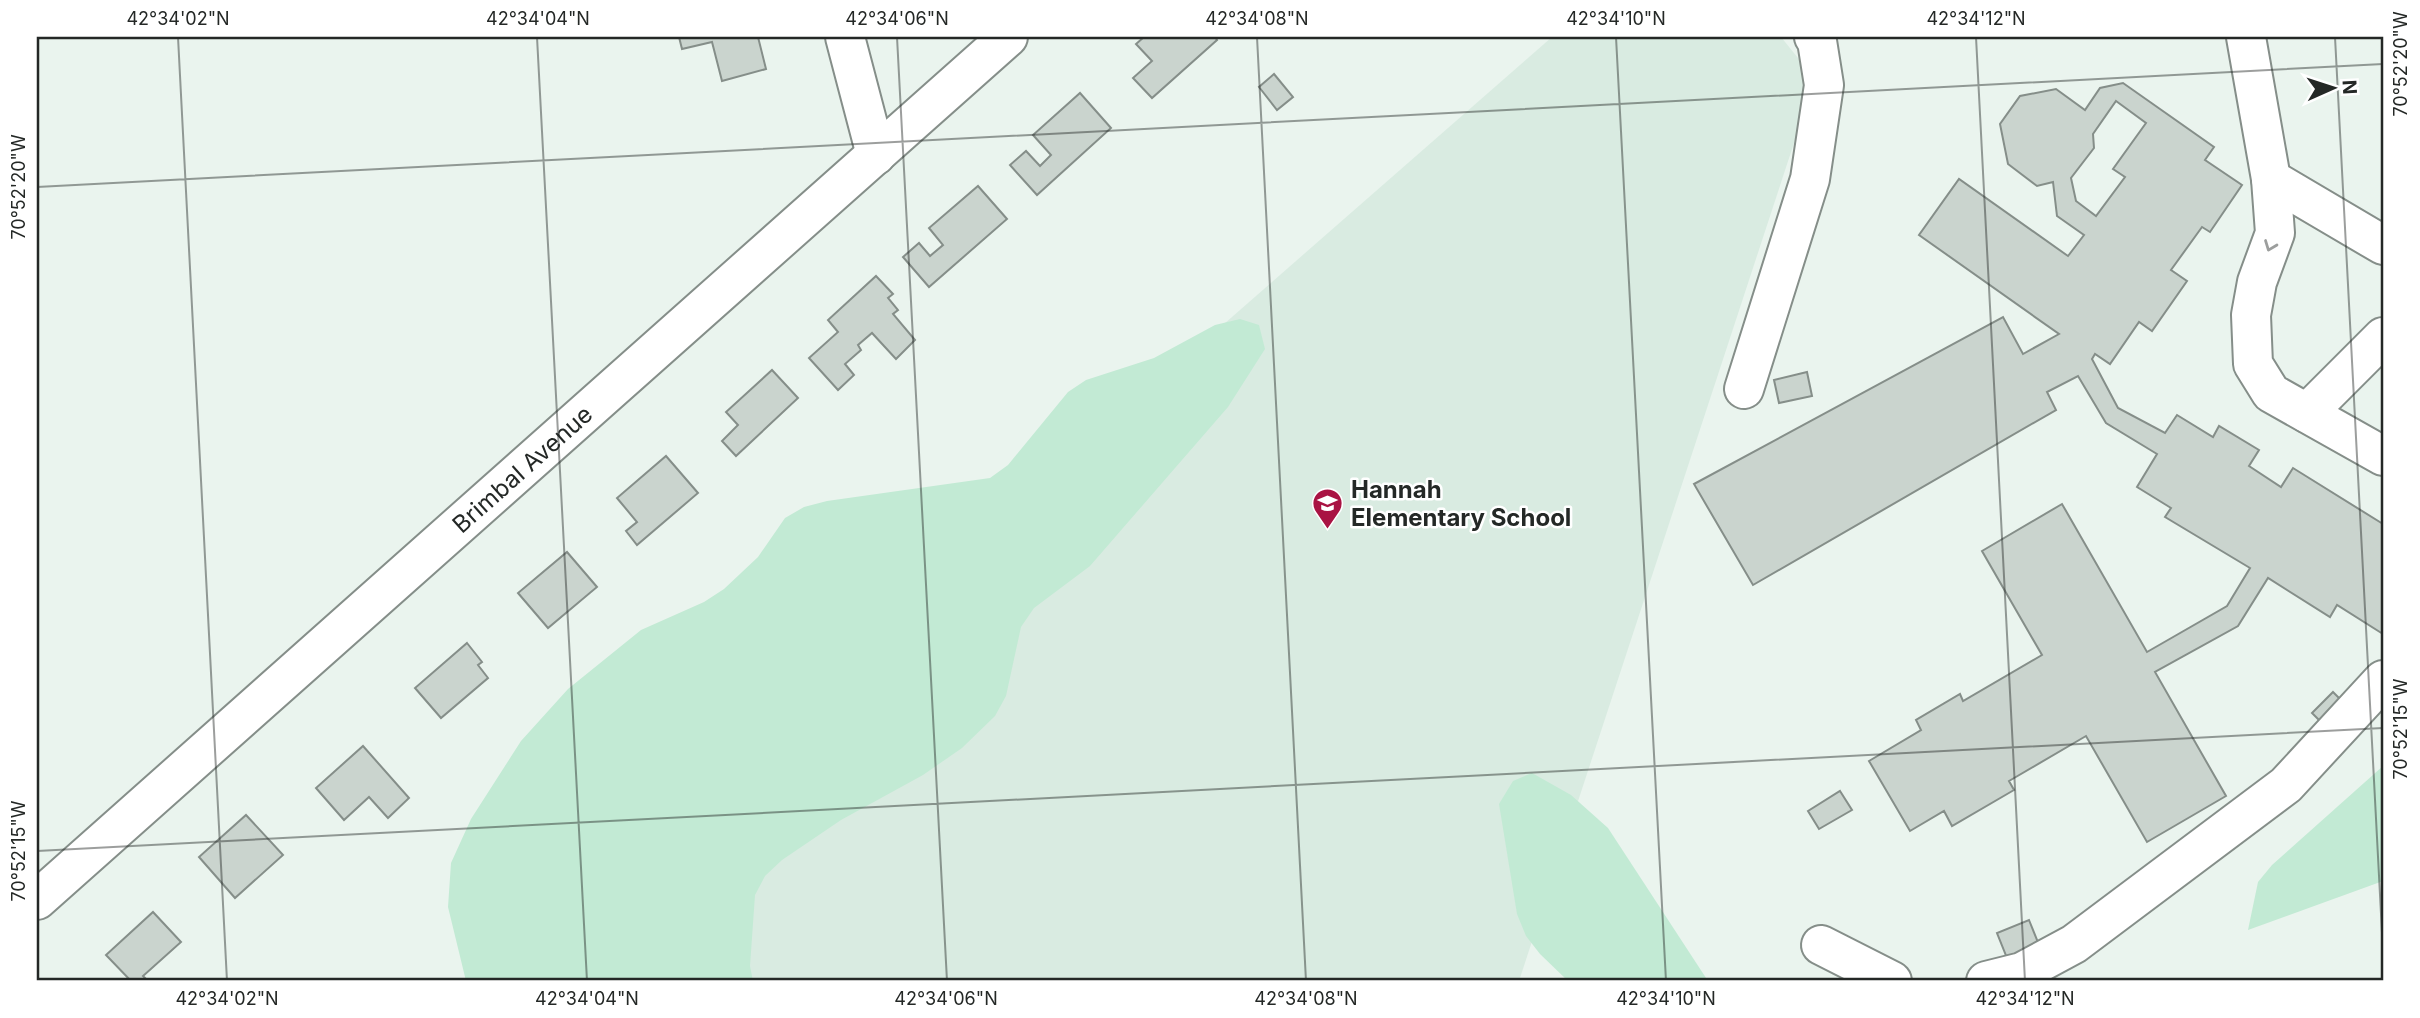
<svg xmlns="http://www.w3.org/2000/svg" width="2420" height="1018" viewBox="0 0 2420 1018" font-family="Inter,sans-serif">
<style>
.built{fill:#d9ebe1}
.green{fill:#c2ead4}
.building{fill:#cad4ce;stroke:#858e89;stroke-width:2;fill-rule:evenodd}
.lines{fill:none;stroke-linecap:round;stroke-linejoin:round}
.minor-casing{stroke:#858e89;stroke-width:42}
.major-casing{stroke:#858e89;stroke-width:42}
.minor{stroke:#fff;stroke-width:38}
.major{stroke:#fff;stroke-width:38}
.oneway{stroke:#9c9e9d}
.ticks{fill:none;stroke:#242826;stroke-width:2;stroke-opacity:0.45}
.labels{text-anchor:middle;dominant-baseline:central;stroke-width:5;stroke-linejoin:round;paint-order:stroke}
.street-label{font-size:24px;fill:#242826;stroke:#fff}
.poi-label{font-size:24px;font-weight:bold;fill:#242826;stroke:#fff;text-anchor:start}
.neatline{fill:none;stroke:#242826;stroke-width:2.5}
.ticks-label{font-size:18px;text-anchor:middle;fill:#242826}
</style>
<rect width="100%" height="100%" fill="#eaf4ee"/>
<!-- built -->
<polygon class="built" points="1552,37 1781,37 1815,79 1519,981 473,981"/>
<!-- green -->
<g class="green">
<polygon points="1240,319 1259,325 1265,349 1228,407 1090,566 1034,608 1021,627 1006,696 995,716 962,748 923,775 841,820 782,860 765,876 755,895 750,966 753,981 466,981 448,907 451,863 471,819 521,741 568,689 641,630 704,602 724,589 758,557 785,518 804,507 827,501 990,478 1008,465 1068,392 1086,380 1154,358 1215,325"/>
<polygon points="2383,766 2383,881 2248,930 2258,882 2272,865"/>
<polygon points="1532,773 1571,795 1608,828 1708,981 1568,981 1540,954 1526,936 1517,914 1499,804 1513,781"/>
</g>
<!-- building -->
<g class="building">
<polygon points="679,37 758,37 766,69 722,81 712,42 682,49"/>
<polygon points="1144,37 1215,37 1217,40 1152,98 1133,78 1152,61 1136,44"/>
<polygon points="1274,74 1293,97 1277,110 1259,87"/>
<path d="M2123 83 2214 147 2205 160 2242 185 2210 232 2202 227 2171 270 2187 281 2152 331 2139 322 2110 364 2095 354 2092 359 2118 408 2165 433 2177 415 2213 437 2219 426 2259 450 2249 466 2281 487 2293 468 2383 524V634L2337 605 2330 617 2268 578 2238 626 2155 672 2226 796 2147 842 2086 736 2009 781 2014 790 1952 826 1944 811 1910 831 1869 761 1921 730 1916 720 1960 694 1963 701 2042 655 1982 551 2062 504 2147 652 2227 606 2250 568 2165 517 2171 508 2137 487 2157 454 2106 423 2078 376 2047 392 2056 410 1753 585 1694 484 2003 317 2023 354 2059 334 1919 235 1959 179 2068 256 2084 235 2057 216 2053 182 2037 186 2008 164 2000 124 2020 96 2056 89 2085 110 2100 88ZM2116 101 2146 123 2113 169 2125 177 2096 216 2076 201 2071 178 2094 148 2093 134Z"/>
<polygon points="1080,93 1111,128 1037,195 1010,165 1026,151 1040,166 1051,155 1033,135"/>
<polygon points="978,186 1007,219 929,287 903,257 919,243 930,256 943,245 929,228"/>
<polygon points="876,276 893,294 888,298 898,310 893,314 915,340 896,359 872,333 858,345 861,350 845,364 854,375 838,390 809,358 838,332 828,320"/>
<polygon points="772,370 798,398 736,456 722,441 738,425 726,412"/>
<polygon points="1807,372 1812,396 1779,403 1774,380"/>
<polygon points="666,456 698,493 637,545 626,531 637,522 617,498"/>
<polygon points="567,552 597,587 548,628 518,593"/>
<polygon points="467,643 482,662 478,665 488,678 441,718 415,688"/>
<polygon points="2333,692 2345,704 2324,725 2312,713"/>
<polygon points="363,746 409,798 388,818 369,797 344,820 316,788"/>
<polygon points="1840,791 1852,810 1819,829 1808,811"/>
<polygon points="246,815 283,855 235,898 199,857"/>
<polygon points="153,912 181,942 143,976 148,981 131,981 106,955"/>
<polygon points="2029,920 2039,945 2007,958 1997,933"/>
</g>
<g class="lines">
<defs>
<g id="minor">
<polyline points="845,37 876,155"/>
<polyline points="2246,37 2271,179 2383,245"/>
<polyline points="2271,179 2275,233 2257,282 2251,315 2253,364 2271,393 2383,456"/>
<polyline points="1744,389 1810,179 1824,85 1817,41 1814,37"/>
<polyline points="2307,413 2383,337"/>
<polyline points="1821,945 1892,981"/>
<polyline points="1986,981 2022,972 2074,944 2286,785 2383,680"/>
</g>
<g id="major">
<path id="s1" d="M37 900 1008 37"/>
</g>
</defs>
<!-- minor casing -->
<use href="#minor" class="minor-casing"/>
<!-- major casing -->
<use href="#major" class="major-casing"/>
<!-- minor -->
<use href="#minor" class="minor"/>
<!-- major -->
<use href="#major" class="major"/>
</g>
<!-- one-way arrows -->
<defs><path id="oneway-chevron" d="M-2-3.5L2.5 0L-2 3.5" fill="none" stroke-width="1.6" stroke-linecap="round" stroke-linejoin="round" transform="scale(1.75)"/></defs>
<use class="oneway" href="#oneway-chevron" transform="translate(2270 246) rotate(111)"/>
<!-- ticks -->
<path class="ticks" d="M178 37 227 981M537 37 587 981M897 37 947 981M1257 37 1306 981M1616 37 1666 981M1976 37 2025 981M2335 37 2383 952M37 187 2383 64M37 851 2383 728"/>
<!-- icons -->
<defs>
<symbol id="school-pin" viewBox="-11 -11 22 30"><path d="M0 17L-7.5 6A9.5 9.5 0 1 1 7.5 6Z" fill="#a91343" stroke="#fff"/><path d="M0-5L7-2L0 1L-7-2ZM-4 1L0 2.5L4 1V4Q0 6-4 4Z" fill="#fff"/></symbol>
</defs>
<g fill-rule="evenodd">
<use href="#school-pin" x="1310" y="486" width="35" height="47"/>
</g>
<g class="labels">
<!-- street labels -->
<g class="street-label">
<text stroke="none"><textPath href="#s1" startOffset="649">Brimbal Avenue</textPath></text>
</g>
<!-- poi labels -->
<g class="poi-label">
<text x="1351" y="489">Hannah<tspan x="1351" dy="28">Elementary School</tspan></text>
</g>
</g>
<!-- border -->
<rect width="2420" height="1018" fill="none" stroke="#ffffff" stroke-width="77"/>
<!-- north arrow -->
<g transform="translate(2333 88) rotate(87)" stroke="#ffffff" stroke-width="5" paint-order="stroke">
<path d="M0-5L12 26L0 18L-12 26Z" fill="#242826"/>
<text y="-10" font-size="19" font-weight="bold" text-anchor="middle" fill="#242826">N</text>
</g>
<rect x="38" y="38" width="2344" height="941" class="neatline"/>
<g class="ticks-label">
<text x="178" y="25">42°34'02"N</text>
<text x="538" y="25">42°34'04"N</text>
<text x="897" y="25">42°34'06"N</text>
<text x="1257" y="25">42°34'08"N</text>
<text x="1616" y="25">42°34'10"N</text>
<text x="1976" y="25">42°34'12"N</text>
<text transform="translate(2401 64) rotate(-90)" y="6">70°52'20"W</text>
<text transform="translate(19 187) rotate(-90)" y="6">70°52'20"W</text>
<text transform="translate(2401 729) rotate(-90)" y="6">70°52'15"W</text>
<text transform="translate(19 851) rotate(-90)" y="6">70°52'15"W</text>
<text x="227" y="1005">42°34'02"N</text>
<text x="587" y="1005">42°34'04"N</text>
<text x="946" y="1005">42°34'06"N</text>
<text x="1306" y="1005">42°34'08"N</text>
<text x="1666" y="1005">42°34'10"N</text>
<text x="2025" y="1005">42°34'12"N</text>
</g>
</svg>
